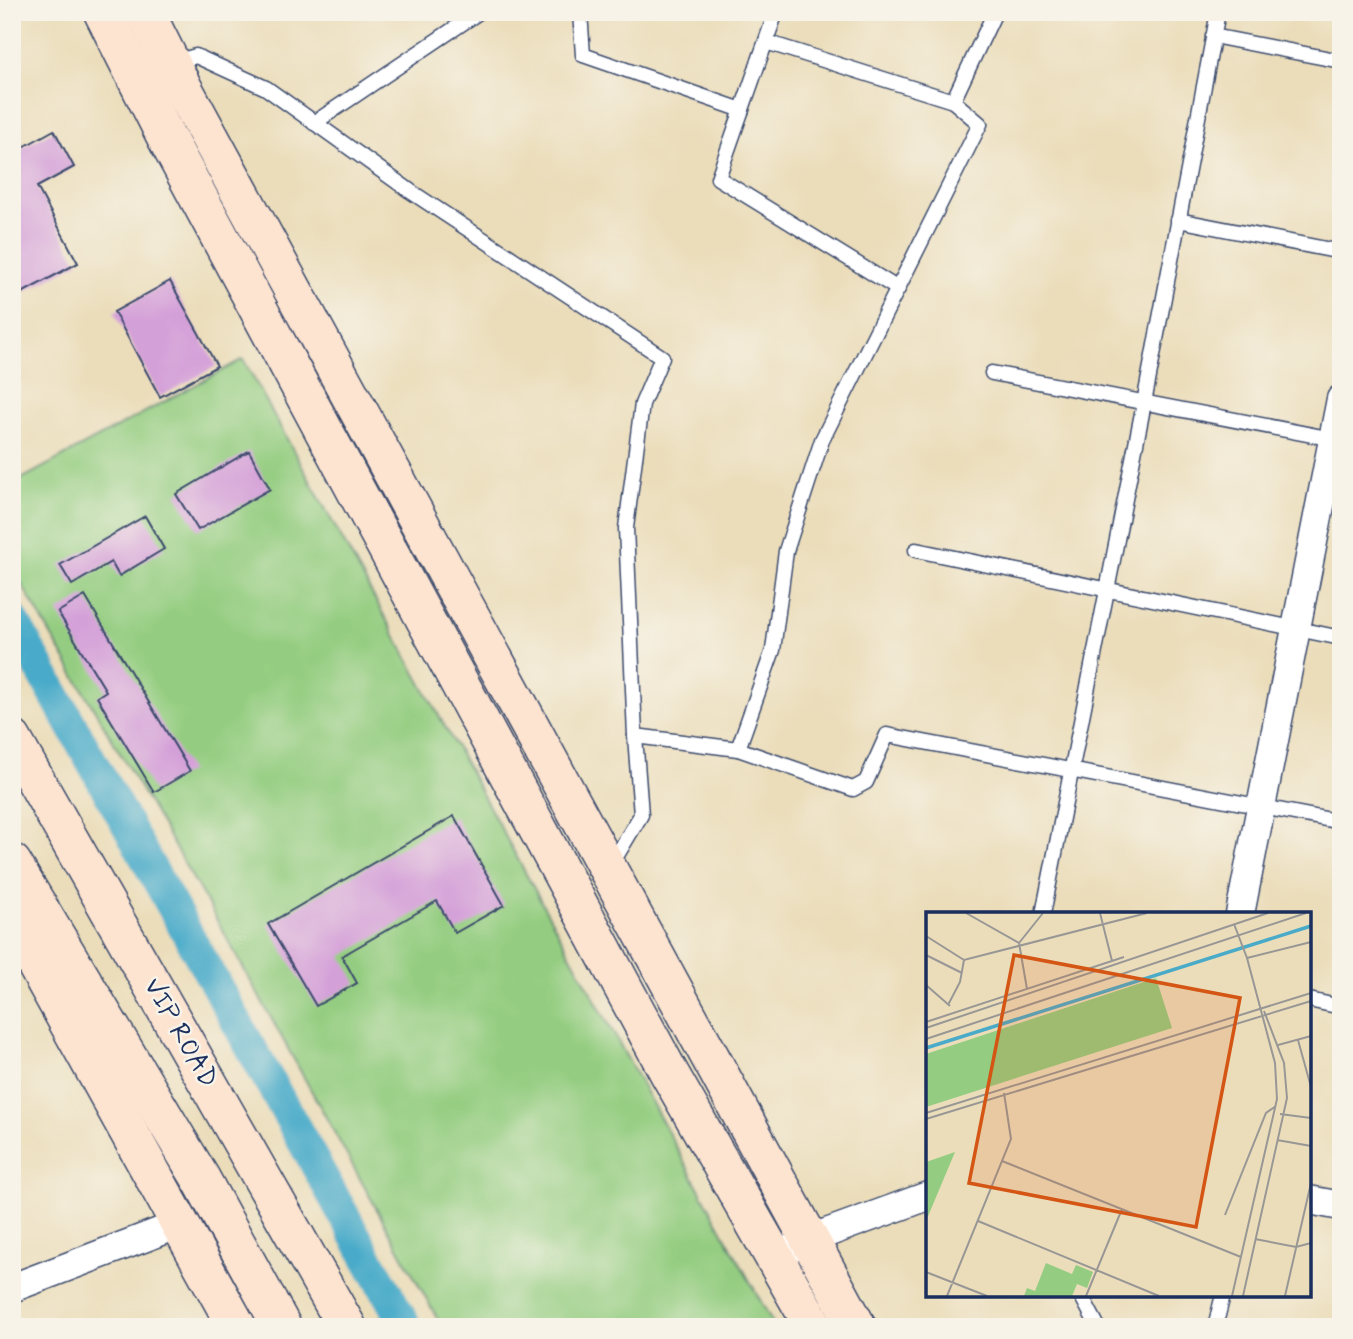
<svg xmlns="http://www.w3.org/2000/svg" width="1353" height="1339" viewBox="0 0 1353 1339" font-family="Mynerve,sans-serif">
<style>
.green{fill:#94cd81;stroke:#587e70;stroke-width:2}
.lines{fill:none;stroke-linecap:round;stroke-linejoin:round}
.canal{stroke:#4aabc9;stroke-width:32}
.building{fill:#d4a0d8}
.lane-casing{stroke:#3a496c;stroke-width:17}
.street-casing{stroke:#3a496c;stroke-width:31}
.secondary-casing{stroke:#3a496c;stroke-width:41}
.lane{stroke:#fff;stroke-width:14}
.street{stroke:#fff;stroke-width:28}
.secondary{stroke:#fde4d0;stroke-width:38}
.labels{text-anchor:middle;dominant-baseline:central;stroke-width:5;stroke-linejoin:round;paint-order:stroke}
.street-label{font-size:26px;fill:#1b2f5e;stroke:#f7f3e8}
.inset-river{fill:none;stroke:#4aabc9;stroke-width:3.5}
.inset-road{fill:none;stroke:#989795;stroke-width:2}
.view{fill:#d45514;fill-opacity:0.15;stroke:#d45514;stroke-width:3.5}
.inset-edge{fill:none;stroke:#1b2f5e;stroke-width:3.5}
</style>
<rect width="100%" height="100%" fill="#f7f3e8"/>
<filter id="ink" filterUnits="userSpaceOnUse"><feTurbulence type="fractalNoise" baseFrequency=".0143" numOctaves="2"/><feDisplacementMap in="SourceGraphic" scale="14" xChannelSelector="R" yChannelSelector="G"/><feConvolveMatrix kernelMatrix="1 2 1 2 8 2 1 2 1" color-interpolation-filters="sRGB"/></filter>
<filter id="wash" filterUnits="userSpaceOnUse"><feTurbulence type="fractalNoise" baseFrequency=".00686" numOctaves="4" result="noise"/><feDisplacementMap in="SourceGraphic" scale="28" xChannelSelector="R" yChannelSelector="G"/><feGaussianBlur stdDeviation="1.57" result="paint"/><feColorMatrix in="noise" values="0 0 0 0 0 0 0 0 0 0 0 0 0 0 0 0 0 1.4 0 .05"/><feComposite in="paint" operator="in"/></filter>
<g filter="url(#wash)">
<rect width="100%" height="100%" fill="#ebddba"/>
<!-- green -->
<polygon class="green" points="243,359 775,1327 442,1327 213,913 12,568 12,484"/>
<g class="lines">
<!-- canal -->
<polyline class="canal" points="12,618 406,1327"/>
</g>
<g id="blocks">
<!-- building -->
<g class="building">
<polygon points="54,130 74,167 37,187 78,263 22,293 12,276 12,140 18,150"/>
<polygon points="170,281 217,366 160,397 114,312"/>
<polygon points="249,451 270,489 198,530 176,494"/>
<polygon points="145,516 164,549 119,576 111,562 72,585 60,565"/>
<polygon points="85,596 190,771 154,792 97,697 106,691 58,612"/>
<polygon points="454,816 504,905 455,933 437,901 342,956 357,983 316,1006 268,924"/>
</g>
</g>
</g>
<g filter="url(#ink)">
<use href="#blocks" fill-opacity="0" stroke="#3a496c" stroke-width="2"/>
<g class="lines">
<defs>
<g id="lane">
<polyline points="580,12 583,55 742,110"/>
<polyline points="776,12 718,178 898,289"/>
<polyline points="1213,36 1341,61"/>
<polyline points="766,42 953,101"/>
<polyline points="172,63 196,56 266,88 410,191 662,357 642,404 626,528 635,736 641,815 611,865"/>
<polyline points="314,123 479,12"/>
<polyline points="1178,220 1341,252"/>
<polyline points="992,373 1333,439"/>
<polyline points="916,550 1341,638"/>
<polyline points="635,736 738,749 773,650 786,551 822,440 980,124 953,101 995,12"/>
<polyline points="738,749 853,789 866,782 887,735 1341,822"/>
<polyline points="1043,914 1144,403 1218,12"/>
<polyline points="1309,1000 1341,1007"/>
<polyline points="1081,1295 1098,1327"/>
<polyline points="1215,1327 1223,1295"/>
</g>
<g id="street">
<polyline points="1240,914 1341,399"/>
<polyline points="1309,1200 1341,1206"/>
<polyline points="792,1248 810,1239 928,1196"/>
<polyline points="12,1288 180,1224"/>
</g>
<g id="secondary">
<polyline points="103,12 166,137 668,1071 814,1327"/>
<polyline points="145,12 183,88 857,1327"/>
<polyline points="12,739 347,1327"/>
<polyline points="12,863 201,1179 282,1327"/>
<polyline points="12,921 237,1327"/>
</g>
</defs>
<!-- lane casing -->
<use href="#lane" class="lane-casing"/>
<!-- street casing -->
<use href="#street" class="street-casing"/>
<!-- secondary casing -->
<use href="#secondary" class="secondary-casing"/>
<!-- lane -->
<use href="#lane" class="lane"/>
<!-- street -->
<use href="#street" class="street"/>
<!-- secondary -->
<use href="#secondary" class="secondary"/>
</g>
</g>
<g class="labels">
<!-- street labels -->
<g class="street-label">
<text transform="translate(180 1033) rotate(60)">VIP ROAD</text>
</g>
</g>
<!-- overview -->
<g transform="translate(926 912)">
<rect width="385" height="385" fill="#ebddba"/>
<path d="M230 66 246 116 0 195V142ZM29 240 0 309V250ZM120 351 146 362 150 353 167 360 161 376 151 372 146 384H98L101 376 109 379Z" fill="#94cd81"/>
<path class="inset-river" d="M0 136 385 14"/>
<path class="inset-road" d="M40 1 93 31 101 77M174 1 186 49M308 12 321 46M0 24 38 48 221 1M93 31 117 1M0 43 36 61M0 73 24 94M22 93 34 70 38 48M0 110 198 45M0 116 342 1M0 127 380 1M372 128 385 175M352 133 385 124M0 201 385 81M354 202 385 206M0 207 385 89M351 228 385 234M76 249 315 345M299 303 340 201 350 194M52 309 233 384M329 327 370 335 385 331M0 360 61 384M21 384 85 227 78 181M160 384 196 297M306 384 351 187 349 151 321 46 385 30M317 384 361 186 358 151 338 99M359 384 385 271"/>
<path class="view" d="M88 43 314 86 270 315 43 271Z"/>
<rect width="385" height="385" class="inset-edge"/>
</g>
<!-- margin -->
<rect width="1353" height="1339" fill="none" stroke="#f7f3e8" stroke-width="42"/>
</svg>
